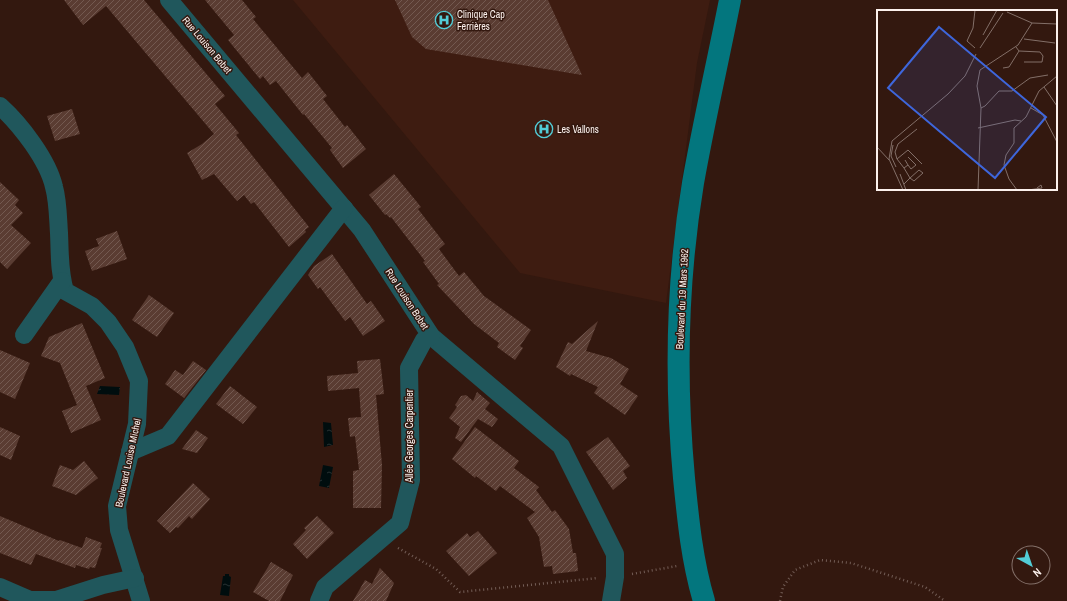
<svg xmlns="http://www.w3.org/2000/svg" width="1067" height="601" viewBox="0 0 1067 601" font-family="'Archivo Narrow',sans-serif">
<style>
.built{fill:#3e1c11}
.water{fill:url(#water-ripples)}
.building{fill:url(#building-hatch)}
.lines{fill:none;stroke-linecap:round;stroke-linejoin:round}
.path{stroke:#735d56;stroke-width:2.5;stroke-dasharray:1 3;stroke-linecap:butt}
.minor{stroke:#20575c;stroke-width:18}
.secondary{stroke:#03767e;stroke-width:22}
.labels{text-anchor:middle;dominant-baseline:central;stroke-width:3;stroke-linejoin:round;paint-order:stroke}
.poi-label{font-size:10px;fill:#fcf1ed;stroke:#33180f;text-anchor:start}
.street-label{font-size:10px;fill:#fcf1ed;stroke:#33180f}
.inset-road{fill:none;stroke:#836f68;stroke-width:1}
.view{fill:#3e66db;fill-opacity:0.15;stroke:#3e66db;stroke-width:2}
.inset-edge{fill:none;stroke:#fcf1ed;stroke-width:2}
</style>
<defs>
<pattern id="water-ripples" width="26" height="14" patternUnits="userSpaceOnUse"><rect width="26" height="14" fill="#000d0e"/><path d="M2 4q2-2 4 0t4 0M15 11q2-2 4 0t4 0" fill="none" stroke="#263131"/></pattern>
<pattern id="building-hatch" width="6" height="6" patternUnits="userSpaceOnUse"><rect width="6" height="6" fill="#5a3c32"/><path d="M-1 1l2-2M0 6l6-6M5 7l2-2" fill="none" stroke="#735950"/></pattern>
</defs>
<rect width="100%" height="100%" fill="#33180f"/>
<!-- built -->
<polygon class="built" points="293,0 710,0 697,63 666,303 520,273"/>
<!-- water -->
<g class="water">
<polygon points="100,386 120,387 119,395 97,394"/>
<polygon points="323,422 331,423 333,445 324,447"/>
<polygon points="323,465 333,467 329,488 319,486"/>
<polygon points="225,574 229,574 229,576 231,577 229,596 220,595 223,576 225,576"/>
</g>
<!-- building -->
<g class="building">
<polygon points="64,0 144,0 225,96 215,104 239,133 236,135 309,227 305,230 306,232 289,247 254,202 251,204 244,195 237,201 214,174 202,180 187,153 202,144 214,134 106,6 83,25"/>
<polygon points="205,0 242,0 256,17 253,19 302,78 308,72 327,96 323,99 345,127 347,125 366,149 343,168 330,150 332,148 304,114 303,115 276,81 270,85 263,76 260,79 228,40 234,35"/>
<polygon points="395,0 548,0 582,75 426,49 412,37"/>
<polygon points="72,109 80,134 55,141 47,116"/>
<polygon points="394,174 421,207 418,209 445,244 439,249 459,276 464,272 484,296 531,330 520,346 523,348 515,360 497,347 499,343 474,324 437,285 439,284 423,262 425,261 391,217 390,218 386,214 385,215 369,195"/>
<polygon points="0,182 19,200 15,205 23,213 11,225 31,243 7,269 0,262"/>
<polygon points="117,231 127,259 92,271 85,251 99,246 96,239"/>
<polygon points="332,254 367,304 371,301 385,321 363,336 350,317 345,321 320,287 318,289 308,275 314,266"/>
<polygon points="149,295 174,313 157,337 132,320"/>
<polygon points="598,321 586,351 611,358 629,369 620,384 638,396 625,415 594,393 598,387 571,374 570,376 556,367 568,342 572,344"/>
<polygon points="82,323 105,378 86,386 101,420 71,433 62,411 77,405 60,363 41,356 49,337"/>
<polygon points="0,350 30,363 15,399 0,392"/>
<polygon points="380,359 384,394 376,395 382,465 381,508 353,508 353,471 359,470 355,436 350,437 348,418 361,417 359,388 328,391 327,376 358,373 357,361"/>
<polygon points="193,361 206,370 184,398 165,384 175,370 183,375"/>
<polygon points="230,386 257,407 243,424 216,404"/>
<polygon points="477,392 490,403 485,409 498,419 492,427 478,419 461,442 455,438 460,427 449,418 457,407 455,405 461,396 466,395 473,401"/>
<polygon points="0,427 20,436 11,460 0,455"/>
<polygon points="475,427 519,461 514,468 539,487 536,490 552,512 555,510 569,529 573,553 576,553 578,571 553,574 552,566 544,567 539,537 527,518 535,512 500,486 496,491 476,476 475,478 452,459"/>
<polygon points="196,430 208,438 197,453 182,449"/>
<polygon points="608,437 630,466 623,471 627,478 613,490 586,452"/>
<polygon points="84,461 98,478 76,495 52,486 60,465 73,470"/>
<polygon points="193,483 210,499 192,519 189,516 178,528 176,527 170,533 157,521"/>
<polygon points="0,516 59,541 60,540 82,548 86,537 102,543 100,548 102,548 95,568 90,567 89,569 76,565 75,568 36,554 31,565 0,553"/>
<polygon points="317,516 334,533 307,559 293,544 306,530 304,528"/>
<polygon points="478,531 497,553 469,576 446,551 467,533 470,537"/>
<polygon points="271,562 293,575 280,601 269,601 253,592"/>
<polygon points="380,568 394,583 386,601 353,601 365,580 372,584"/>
</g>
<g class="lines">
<!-- path -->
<g class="path">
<polyline points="398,548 436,569 460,592 598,578"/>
<polyline points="632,574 677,566"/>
<polyline points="780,601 783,587 795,570 820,560 851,563 925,587 945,601"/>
</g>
<!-- minor -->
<g class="minor">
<polyline points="169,0 362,230 431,336 561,446 615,554 615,577 611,601"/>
<path d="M0 106C20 124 48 160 54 187 58 201 58 219 59 233 60 253 59 272 65 291L92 306 108 322 125 347 139 381 137 424 117 506 119 530 141 601"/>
<polyline points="24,335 62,281"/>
<polyline points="130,452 168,436 344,208"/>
<polyline points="0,587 30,600 56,600 103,585 135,578"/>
<polyline points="319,601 325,587 400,523 411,480 409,368 424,340 431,336"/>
</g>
<!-- secondary -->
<path class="secondary" d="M704 601C692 561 688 519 684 478 675 380 677 279 693 183 704 121 718 61 730 0"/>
</g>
<!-- icons -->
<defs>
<symbol id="hospital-ring" viewBox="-11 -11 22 22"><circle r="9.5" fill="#33180f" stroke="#52ccd6" stroke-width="1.5"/><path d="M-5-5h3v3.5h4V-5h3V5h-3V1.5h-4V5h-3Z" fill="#52ccd6"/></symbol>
</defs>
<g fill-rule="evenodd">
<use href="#hospital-ring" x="434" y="10" width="20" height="20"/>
<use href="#hospital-ring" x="534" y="119" width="20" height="20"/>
</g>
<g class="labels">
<!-- poi labels -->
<g class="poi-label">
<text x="457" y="14">Clinique Cap<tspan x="457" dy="12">Ferrières</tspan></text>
<text x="557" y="129">Les Vallons</text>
</g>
<!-- street labels -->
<g class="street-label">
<text transform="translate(207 45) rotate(50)">Rue Louison Bobet</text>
<text transform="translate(407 299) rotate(57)">Rue Louison Bobet</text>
<text transform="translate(682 299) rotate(-87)">Boulevard du 19 Mars 1962</text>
<text transform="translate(409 436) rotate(-90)">Allée Georges Carpentier</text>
<text transform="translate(128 463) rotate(-78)">Boulevard Louise Michel</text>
</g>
</g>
<!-- overview -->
<g transform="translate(877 10)">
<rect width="180" height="180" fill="#33180f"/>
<path class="inset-road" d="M130 2 155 13 180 14M106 25 120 0M147 29 178 33M139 37 142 41 163 42 166 46 165 52H147M98 38 90 31 96 18 98 0M103 38 126 3M126 58 132 57 142 41M167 77 180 96M104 98 108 96 122 81H135L153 68 171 65M154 98 166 105 180 132M101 118 138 110 144 111M16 135 14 146 19 157M0 137 12 150M31 147 39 155 34 159 31 155M20 149 18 142 21 134 40 119M27 158 20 149 31 140 45 154M23 164 29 180M27 174 33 168 37 171 46 163 42 160 33 168 27 158 31 155 28 150M26 180 12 149 15 131 71 84 88 66 99 44M101 180 104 98 100 76 103 60 141 35 155 13M140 180 132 169 127 155 129 145 137 133V118L149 107 162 81 180 66M151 180 165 178 164 175 160 178"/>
<path class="view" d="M62 17 169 107 118 168 11 78Z"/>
<rect width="180" height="180" class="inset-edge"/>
</g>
<!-- north arrow -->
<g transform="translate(1031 565) rotate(140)"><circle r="19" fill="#33180f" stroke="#836f68"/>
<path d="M0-3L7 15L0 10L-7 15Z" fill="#52ccd6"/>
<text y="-6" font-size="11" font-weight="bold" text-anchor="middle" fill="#fcf1ed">N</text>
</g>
</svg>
